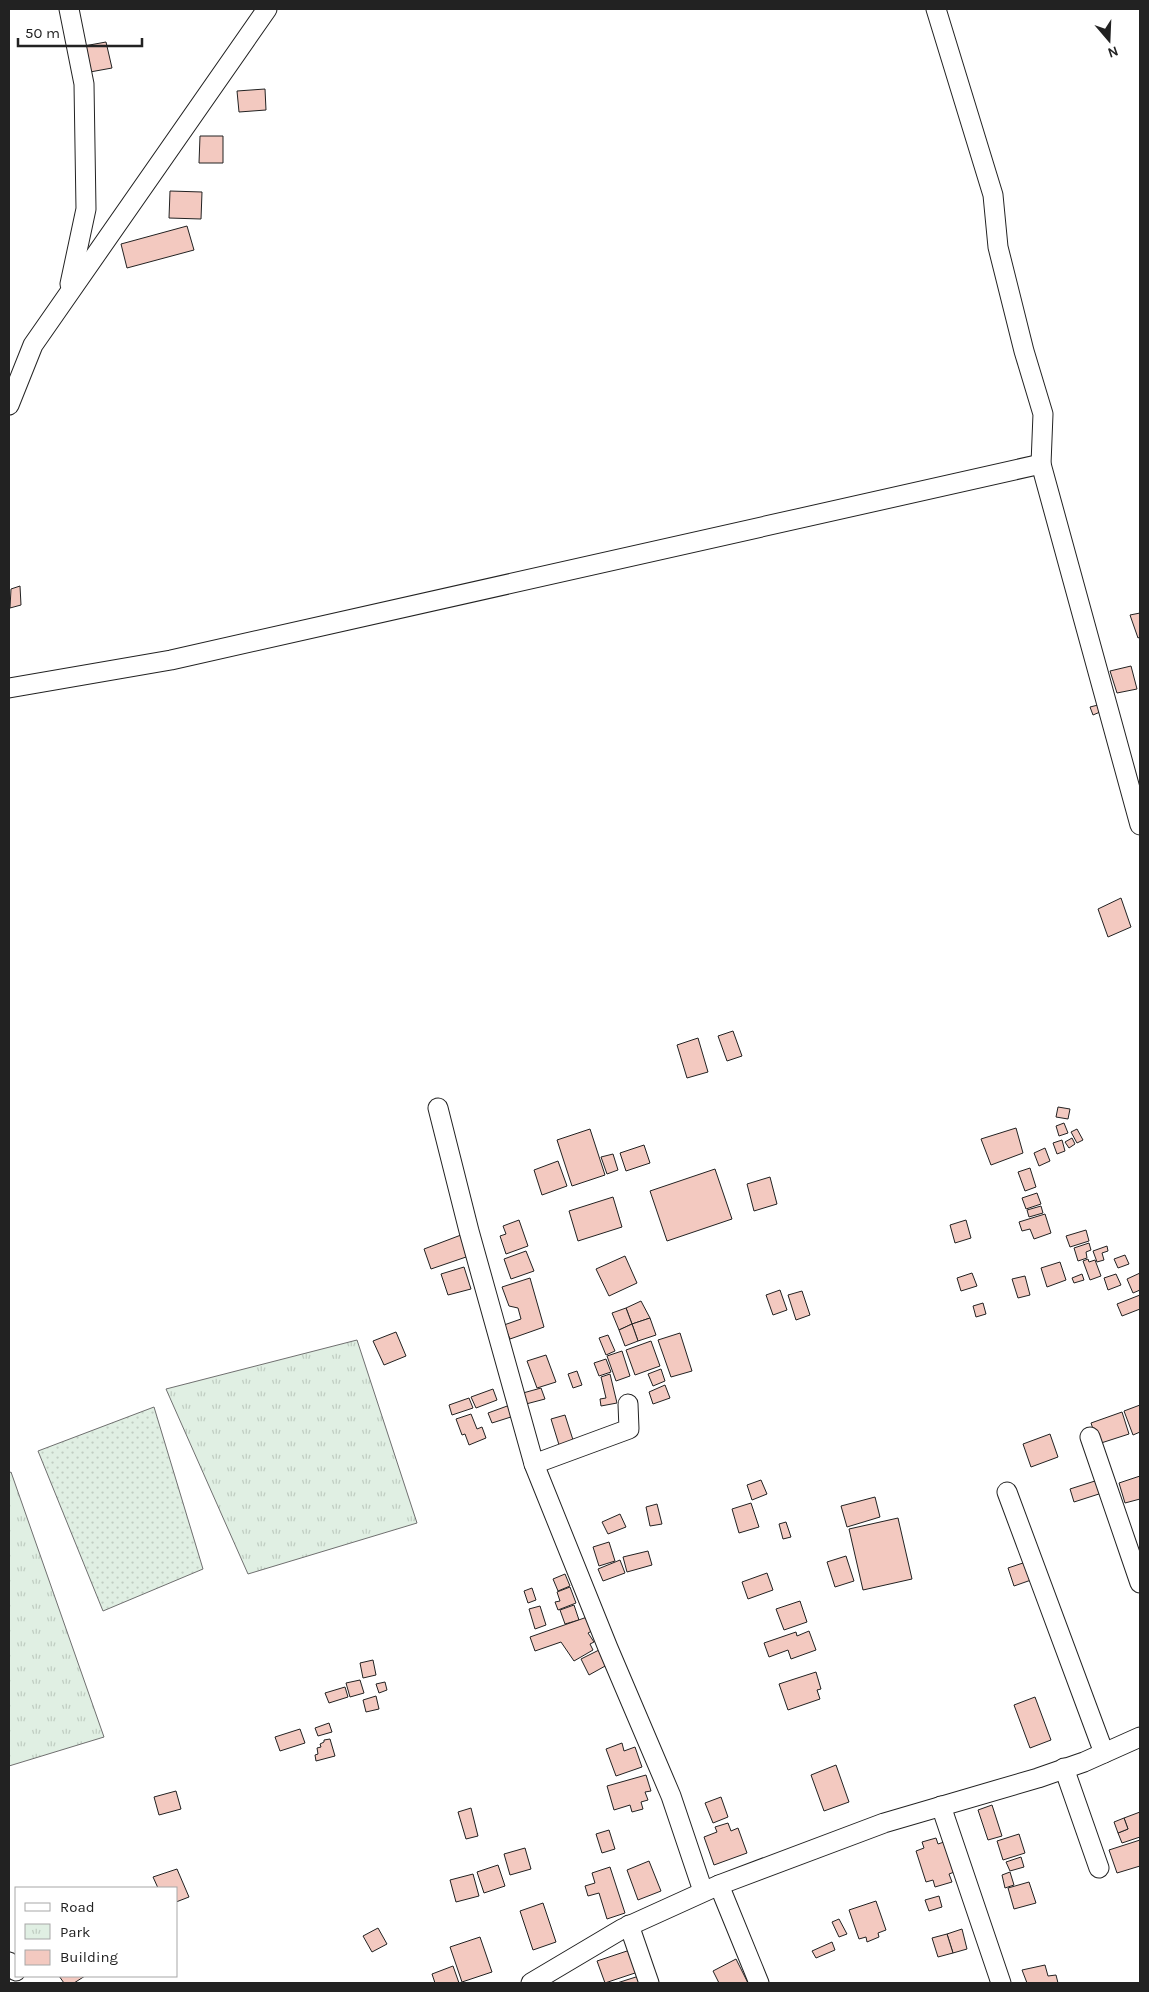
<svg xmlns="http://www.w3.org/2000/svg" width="1149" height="1992" viewBox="0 0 1149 1992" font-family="Karla,sans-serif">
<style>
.grass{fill:url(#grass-dots);stroke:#6f6f6f}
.park{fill:url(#park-tufts);stroke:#6f6f6f}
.building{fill:#f3c9c0;stroke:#222}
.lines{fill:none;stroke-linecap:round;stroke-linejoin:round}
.minor-casing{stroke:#222;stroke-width:21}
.minor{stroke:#fff;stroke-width:19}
</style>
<defs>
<pattern id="grass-dots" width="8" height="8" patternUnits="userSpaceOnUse" patternTransform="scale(1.25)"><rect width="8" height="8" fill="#e0efe3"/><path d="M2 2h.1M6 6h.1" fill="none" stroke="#c0cdc2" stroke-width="1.8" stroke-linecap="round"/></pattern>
<pattern id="park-tufts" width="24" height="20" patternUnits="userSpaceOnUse" patternTransform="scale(1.25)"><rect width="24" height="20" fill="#e0efe3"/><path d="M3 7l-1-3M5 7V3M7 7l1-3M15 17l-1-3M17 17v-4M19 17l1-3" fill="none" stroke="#c0cdc2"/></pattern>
</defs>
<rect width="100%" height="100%" fill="#fff"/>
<!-- grass -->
<polygon class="grass" points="154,1407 203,1569 103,1611 38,1451"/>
<!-- park -->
<g class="park">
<polygon points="357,1340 417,1523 248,1574 166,1389"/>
<polygon points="11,1472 104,1737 9,1766 9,1473"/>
</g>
<!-- building -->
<g class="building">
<polygon points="106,42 112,68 90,72 84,46"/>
<polygon points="265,89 266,110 239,112 237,91"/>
<polygon points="200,136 223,136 223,163 199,163"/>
<polygon points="170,191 202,192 201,219 169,218"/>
<polygon points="187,226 194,250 127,268 121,244"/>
<polygon points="20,586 21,605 10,608 11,589"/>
<polygon points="1140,613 1140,637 1138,638 1130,615"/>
<polygon points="1131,666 1137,689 1117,693 1110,671"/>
<polygon points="1098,705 1100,712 1093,715 1090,707"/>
<polygon points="1121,898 1131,927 1108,937 1098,909"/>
<polygon points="733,1031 742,1056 727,1061 718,1036"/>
<polygon points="698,1038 708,1072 687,1078 677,1045"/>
<polygon points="1058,1107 1070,1109 1068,1119 1056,1117"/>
<polygon points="1064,1123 1068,1133 1059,1136 1056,1126"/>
<polygon points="1016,1128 1023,1153 991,1165 981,1139"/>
<polygon points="590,1129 605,1175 572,1186 557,1140"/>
<polygon points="1077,1129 1083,1140 1077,1143 1071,1132"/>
<polygon points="1072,1138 1075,1144 1069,1148 1065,1142"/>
<polygon points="1062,1140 1065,1151 1057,1154 1053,1143"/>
<polygon points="644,1145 650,1163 626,1171 620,1153"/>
<polygon points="1045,1148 1050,1161 1039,1166 1034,1153"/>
<polygon points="613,1154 618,1170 607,1174 601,1157"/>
<polygon points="558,1161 567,1186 542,1195 534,1170"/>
<polygon points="1030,1168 1036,1187 1025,1191 1018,1172"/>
<polygon points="715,1169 732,1219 667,1241 650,1191"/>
<polygon points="770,1177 777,1204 754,1211 747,1184"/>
<polygon points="1037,1193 1041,1204 1026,1209 1022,1198"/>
<polygon points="613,1197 622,1227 578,1241 569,1211"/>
<polygon points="1041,1206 1043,1213 1029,1217 1027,1210"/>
<polygon points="1045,1214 1051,1233 1034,1239 1030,1229 1022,1231 1019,1222"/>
<polygon points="519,1220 528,1246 506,1254 500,1236 506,1234 503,1226"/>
<polygon points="966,1220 971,1238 955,1243 950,1225"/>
<polygon points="1086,1230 1089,1241 1070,1247 1066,1236"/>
<polygon points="461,1235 469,1256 431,1269 424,1249"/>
<polygon points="1089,1243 1091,1250 1086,1252 1087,1258 1078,1261 1074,1248"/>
<polygon points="1107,1246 1108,1251 1102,1253 1104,1260 1097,1262 1093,1251"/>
<polygon points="526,1251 534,1271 511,1279 504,1259"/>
<polygon points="1125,1255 1129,1264 1118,1268 1114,1259"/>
<polygon points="625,1256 637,1283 609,1296 596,1269"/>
<polygon points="1088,1259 1089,1262 1095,1260 1101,1276 1090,1280 1083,1261"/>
<polygon points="1060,1262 1066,1280 1047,1287 1041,1268"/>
<polygon points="464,1267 471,1289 448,1295 441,1274"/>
<polygon points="972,1273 977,1286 961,1291 957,1278"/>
<polygon points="1140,1273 1140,1290 1133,1293 1127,1279"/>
<polygon points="1082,1274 1084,1280 1074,1283 1072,1278"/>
<polygon points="1116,1274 1121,1285 1108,1290 1104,1278"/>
<polygon points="1025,1276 1030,1295 1018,1298 1012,1279"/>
<polygon points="530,1278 544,1327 510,1339 504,1325 521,1319 518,1308 509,1306 502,1287"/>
<polygon points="780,1290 787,1310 773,1315 766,1295"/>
<polygon points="802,1291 810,1315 796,1320 788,1295"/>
<polygon points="1140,1295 1140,1309 1122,1316 1117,1304"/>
<polygon points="641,1301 650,1318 632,1324 626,1308"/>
<polygon points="983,1303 986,1314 976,1317 973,1306"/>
<polygon points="626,1308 632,1324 619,1330 612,1313"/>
<polygon points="650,1318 656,1335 638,1341 632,1324"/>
<polygon points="632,1324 638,1341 625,1346 619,1330"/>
<polygon points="396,1332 406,1356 384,1365 373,1341"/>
<polygon points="680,1333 692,1371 671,1377 658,1340"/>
<polygon points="608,1335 615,1351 606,1355 599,1338"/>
<polygon points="651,1341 660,1366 635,1375 626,1350"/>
<polygon points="622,1351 630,1376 616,1381 607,1356"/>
<polygon points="546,1355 556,1382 537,1388 527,1361"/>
<polygon points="606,1359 611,1372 599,1376 594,1363"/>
<polygon points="661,1369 665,1381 653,1386 648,1374"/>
<polygon points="577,1371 582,1385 573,1388 568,1374"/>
<polygon points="610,1374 617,1403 601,1406 600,1399 606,1398 601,1377"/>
<polygon points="665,1385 670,1398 653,1404 649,1392"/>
<polygon points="541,1388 545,1399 526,1404 523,1393"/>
<polygon points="493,1389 497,1400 476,1408 471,1397"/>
<polygon points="469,1398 473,1408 452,1415 449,1405"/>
<polygon points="510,1405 514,1416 492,1423 488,1413"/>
<polygon points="1140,1405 1140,1432 1133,1435 1124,1411"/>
<polygon points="1122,1412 1129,1434 1098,1444 1091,1423"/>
<polygon points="471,1414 477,1429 482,1427 486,1438 469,1445 465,1434 462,1435 456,1419"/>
<polygon points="565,1415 574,1443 560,1448 551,1419"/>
<polygon points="1050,1434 1058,1457 1031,1467 1023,1444"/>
<polygon points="1140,1476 1140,1499 1125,1503 1119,1483"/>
<polygon points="761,1480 767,1494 752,1500 747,1485"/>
<polygon points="1098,1480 1102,1493 1074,1502 1070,1489"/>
<polygon points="875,1497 880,1517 847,1527 841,1506"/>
<polygon points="751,1503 759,1527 739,1533 732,1509"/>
<polygon points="657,1504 662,1524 650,1526 646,1507"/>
<polygon points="620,1514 626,1527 608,1534 602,1522"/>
<polygon points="898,1518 912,1579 863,1590 849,1529"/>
<polygon points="786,1522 791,1537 783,1539 779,1524"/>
<polygon points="609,1542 615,1561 599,1566 593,1547"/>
<polygon points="648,1551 652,1565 627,1572 623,1557"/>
<polygon points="846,1556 854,1581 835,1587 827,1562"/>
<polygon points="620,1560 625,1573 603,1581 598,1569"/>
<polygon points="1029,1561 1034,1579 1014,1586 1008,1568"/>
<polygon points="767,1573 773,1590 748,1599 742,1582"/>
<polygon points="565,1574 570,1586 558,1591 553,1579"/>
<polygon points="570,1587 576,1603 558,1610 555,1602 560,1601 557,1592"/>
<polygon points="532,1588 536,1600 528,1603 524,1591"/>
<polygon points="800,1601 807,1622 784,1630 776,1609"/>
<polygon points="574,1605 579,1620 565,1624 560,1610"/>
<polygon points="540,1606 546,1625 535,1629 529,1609"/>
<polygon points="590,1616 594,1630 588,1633 594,1642 590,1644 593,1650 574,1661 561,1642 535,1651 530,1637"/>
<polygon points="809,1631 816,1650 791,1659 788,1650 769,1657 764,1643 796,1632 797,1636"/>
<polygon points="599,1650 607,1665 589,1675 581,1659"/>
<polygon points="373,1660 376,1675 363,1678 360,1663"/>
<polygon points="816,1672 821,1689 817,1690 820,1699 788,1710 779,1684"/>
<polygon points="360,1680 364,1693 350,1697 346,1683"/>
<polygon points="385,1682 387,1690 379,1693 376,1684"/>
<polygon points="345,1687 348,1697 329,1703 325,1693"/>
<polygon points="376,1696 379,1709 366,1712 363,1700"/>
<polygon points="1035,1697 1051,1740 1030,1748 1014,1705"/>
<polygon points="329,1723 332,1732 318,1736 315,1728"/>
<polygon points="300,1729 305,1743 280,1751 275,1737"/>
<polygon points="330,1739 335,1756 316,1761 315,1755 318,1754 317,1748 321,1747 320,1744 324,1742 324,1740"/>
<polygon points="622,1743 624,1751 635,1747 642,1767 616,1776 606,1749"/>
<polygon points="836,1765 849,1802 824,1811 811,1775"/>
<polygon points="646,1775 651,1791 645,1792 648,1800 641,1802 643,1809 632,1812 630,1805 614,1810 607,1786"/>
<polygon points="176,1791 181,1809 159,1815 154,1797"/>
<polygon points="721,1797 728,1817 713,1823 705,1803"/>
<polygon points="992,1805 1002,1836 988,1840 978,1810"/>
<polygon points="471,1808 478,1836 466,1839 458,1812"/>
<polygon points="1140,1812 1140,1837 1122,1843 1118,1833 1128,1829 1124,1818"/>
<polygon points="1124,1818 1128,1829 1118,1833 1114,1822"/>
<polygon points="728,1823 731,1831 738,1828 747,1853 714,1865 704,1837 717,1832 715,1827"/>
<polygon points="609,1830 615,1849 602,1853 596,1834"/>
<polygon points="1019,1834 1025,1853 1003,1860 997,1841"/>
<polygon points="936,1838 938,1844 947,1841 957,1871 949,1874 952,1882 935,1887 933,1880 926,1882 916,1851 924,1848 922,1842"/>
<polygon points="1140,1840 1140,1866 1117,1873 1109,1850"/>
<polygon points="525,1848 531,1869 510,1875 504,1854"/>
<polygon points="1021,1857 1024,1867 1010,1871 1006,1862"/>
<polygon points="649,1861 661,1891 638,1900 627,1870"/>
<polygon points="498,1865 505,1886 484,1893 477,1872"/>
<polygon points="610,1867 625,1913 607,1919 599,1893 588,1896 585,1886 595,1883 592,1873"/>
<polygon points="177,1869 189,1897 176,1902 176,1888 158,1888 153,1877"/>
<polygon points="1010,1872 1014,1885 1005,1888 1002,1875"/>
<polygon points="473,1874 479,1896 456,1902 450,1880"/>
<polygon points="1029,1882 1036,1903 1014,1909 1008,1888"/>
<polygon points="939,1896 942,1907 929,1911 925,1900"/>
<polygon points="876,1901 886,1930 878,1933 879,1937 867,1942 866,1937 859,1939 849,1910"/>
<polygon points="543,1903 556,1942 533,1950 520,1911"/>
<polygon points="839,1919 847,1934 839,1937 832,1922"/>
<polygon points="378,1928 387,1944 372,1952 363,1936"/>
<polygon points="962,1929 967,1949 953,1953 947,1934"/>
<polygon points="947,1934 953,1953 938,1957 932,1938"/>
<polygon points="480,1937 492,1972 462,1982 450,1947"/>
<polygon points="832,1942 835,1950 816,1958 812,1951"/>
<polygon points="630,1950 638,1972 605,1983 597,1961"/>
<polygon points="736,1959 748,1983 719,1983 713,1971"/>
<polygon points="1045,1965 1048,1976 1056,1975 1058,1983 1027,1983 1022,1970"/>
<polygon points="453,1966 459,1983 435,1983 432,1974"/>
<polygon points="59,1976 85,1976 74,1983 64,1983"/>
<polygon points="639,1976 642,1983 617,1983"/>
</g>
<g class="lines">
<defs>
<g id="minor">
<polyline points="69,9 84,84 86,209 70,284"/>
<polyline points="936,9 993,195 998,247 1024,351 1043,414 1041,464 1140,825"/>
<polyline points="9,405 33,345 267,9"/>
<polyline points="9,688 171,660 1041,464"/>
<polyline points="438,1108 469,1231 534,1464 608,1648 671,1796 703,1891"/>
<polyline points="1090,1437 1140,1583"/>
<polyline points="534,1464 629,1429 628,1404"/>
<polyline points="1007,1492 1104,1753"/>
<polyline points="1064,1768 1099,1868"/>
<polyline points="941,1806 1001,1983"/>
<polyline points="719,1885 759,1983"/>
<polyline points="629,1925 649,1983"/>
<polyline points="9,1962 16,1971"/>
<polyline points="531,1983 622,1929 719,1885 884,1823 1038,1778 1084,1762 1140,1737"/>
</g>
</defs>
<!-- minor casing -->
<use href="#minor" class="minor-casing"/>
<!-- minor -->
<use href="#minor" class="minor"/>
</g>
<!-- border -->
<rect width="1149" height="1992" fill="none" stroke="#222222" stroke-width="20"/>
<!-- legend -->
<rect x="15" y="1887" width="162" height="90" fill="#ffffff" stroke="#a7a7a7"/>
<rect x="25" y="1903" width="25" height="8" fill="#ffffff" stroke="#a7a7a7"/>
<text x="60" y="1912" font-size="15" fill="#222222">Road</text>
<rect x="25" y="1924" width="25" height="15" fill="url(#park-tufts)" stroke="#a7a7a7"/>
<text x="60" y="1937" font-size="15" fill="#222222">Park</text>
<rect x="25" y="1950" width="25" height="15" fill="#f3c9c0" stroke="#a7a7a7"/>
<text x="60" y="1962" font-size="15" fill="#222222">Building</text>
<!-- north arrow -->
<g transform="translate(1109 40) rotate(161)" stroke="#ffffff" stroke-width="4" paint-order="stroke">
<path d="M0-4L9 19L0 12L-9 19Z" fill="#222222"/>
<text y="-8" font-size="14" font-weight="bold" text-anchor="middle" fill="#222222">N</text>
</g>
<!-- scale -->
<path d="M18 38v8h124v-8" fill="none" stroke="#222222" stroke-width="2.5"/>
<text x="25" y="38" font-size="15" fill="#222222" stroke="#ffffff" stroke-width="4" paint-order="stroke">50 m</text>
</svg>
